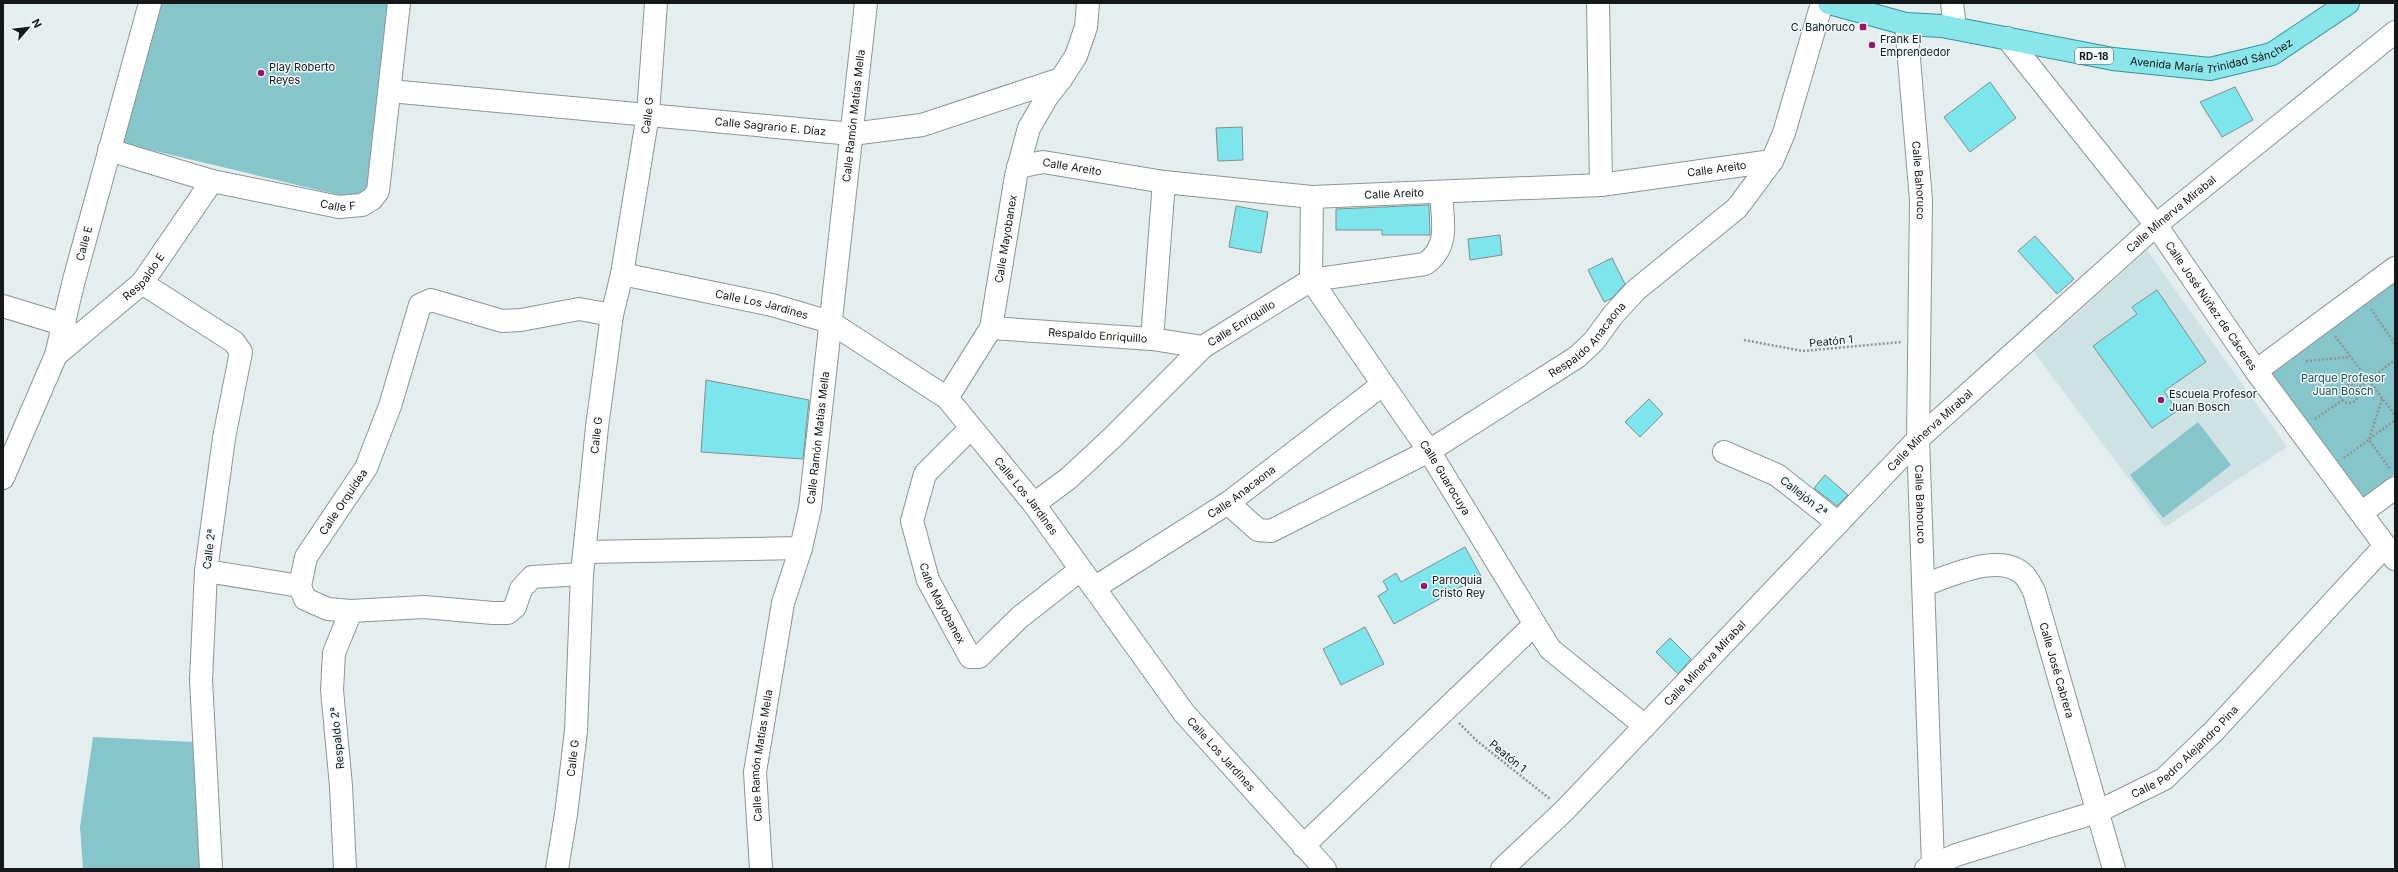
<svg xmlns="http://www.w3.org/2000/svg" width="2398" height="872" viewBox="0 0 2398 872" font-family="Inter,sans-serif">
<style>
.built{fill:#cee2e3}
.green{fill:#86c5c9}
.building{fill:#7de6ed;stroke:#838d8d}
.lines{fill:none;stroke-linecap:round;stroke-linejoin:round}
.minor-casing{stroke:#8c9696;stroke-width:24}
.major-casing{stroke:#2f9499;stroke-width:24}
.path{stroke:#8c9494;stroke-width:2.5;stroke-dasharray:2 2;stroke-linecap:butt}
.minor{stroke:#fff;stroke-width:22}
.major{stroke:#8be6ec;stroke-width:22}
.poi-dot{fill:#9c1465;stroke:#f1fbfc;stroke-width:1.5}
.labels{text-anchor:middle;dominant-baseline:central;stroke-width:3;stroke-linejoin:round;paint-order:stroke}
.shield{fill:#f1fbfc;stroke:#565c5c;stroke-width:1}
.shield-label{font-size:10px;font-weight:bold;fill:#141818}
.poi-label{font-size:11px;fill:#141818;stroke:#f1fbfc;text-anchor:start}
.street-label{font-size:11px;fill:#141818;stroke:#f1fbfc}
.park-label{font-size:11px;fill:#204f52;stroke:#f1fbfc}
</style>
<rect width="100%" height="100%" fill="#e4eeee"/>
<!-- built -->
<polygon class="built" points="2147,250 2287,447 2165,527 2034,352"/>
<!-- green -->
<g class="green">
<polygon points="157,3 390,3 369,186 360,194 348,197 121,143"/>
<polygon points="2395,280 2395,474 2362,498 2269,373"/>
<polygon points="2198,422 2231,465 2163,518 2130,475"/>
<polygon points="93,737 194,742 203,869 83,869 80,827"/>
</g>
<!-- building -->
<g class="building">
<polygon points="1990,82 2016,118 1970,152 1944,117"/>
<polygon points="2235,87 2253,120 2222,137 2200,102"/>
<polygon points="1242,127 1243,160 1218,161 1216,128"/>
<polygon points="1429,205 1430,235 1382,235 1382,230 1336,230 1336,209"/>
<polygon points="1236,206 1268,212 1261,253 1229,247"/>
<polygon points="1500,235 1502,255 1470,260 1468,239"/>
<polygon points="2035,236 2074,279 2057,294 2018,251"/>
<polygon points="1612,258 1625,284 1611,299 1604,302 1588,270"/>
<polygon points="2157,290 2206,362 2164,391 2177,411 2152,428 2093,346 2137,314 2132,307"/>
<polygon points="706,380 809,400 803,459 701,452"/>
<polygon points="1649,399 1663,414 1640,437 1625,422"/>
<polygon points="1825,475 1848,495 1837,506 1814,488"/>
<polygon points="1465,547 1481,576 1394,624 1378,596 1388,590 1383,581 1396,573 1401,582"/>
<polygon points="1365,627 1384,664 1341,685 1323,649"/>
<polygon points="1670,638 1691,659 1678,674 1656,652"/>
</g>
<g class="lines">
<defs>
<g id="minor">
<polyline points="1598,3 1601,185"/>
<polyline points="1952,3 1955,28"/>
<path id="s1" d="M1906 24 1921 200 1918 439 1933 865"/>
<path id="s2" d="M2007 38 2156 225 2256 371 2395 559"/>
<path id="s3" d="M390 91 852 134 922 125 1061 79 1076 56 1086 27 1088 3"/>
<path id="s4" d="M109 150 212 181 339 207 362 205 372 199 378 191 399 3"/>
<path id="s5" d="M1018 167 1043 162 1164 182 1312 197 1601 185 1772 161"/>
<path id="s6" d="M1312 197 1311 280 1429 451 1550 649 1645 726"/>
<path id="s7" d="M622 274 772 305 830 322 947 398 1034 504 1184 713 1325 869"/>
<polyline points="142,283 234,342 241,352 224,438 206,571 201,680 211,869"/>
<polyline points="3,306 65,325"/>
<path id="s8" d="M991 328 1152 339 1203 347"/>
<polyline points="1152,339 1164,182"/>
<path id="s9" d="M56 355 142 283 212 181"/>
<polyline points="2256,371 2395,268"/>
<path id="s10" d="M947 398 991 328 1016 176 1029 128 1047 97 1061 79"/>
<path id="s11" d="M971 428 925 474 912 521 928 580 970 657H979L1020 617 1080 570"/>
<polyline points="1724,452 1777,475 1838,523"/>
<path id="s12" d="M3 478 56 355 74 280 150 3"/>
<path id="s13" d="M1228 503 1258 530 1271 531 1429 451 1577 357 1594 341 1613 315 1636 290 1737 208 1772 161 1784 133 1822 3"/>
<path id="s14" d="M1034 504 1069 478 1113 437 1203 347 1311 280 1425 264C1451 246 1442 219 1441 192"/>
<polyline points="2361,513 2395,488"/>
<polyline points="585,552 801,548"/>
<polyline points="206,571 300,586"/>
<path id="s15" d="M582 574 532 577 521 589 515 607 508 613H493L424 607 351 611 328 609 305 599 300 586 306 557 366 468 390 406 420 305 431 300 502 321 521 320 579 309 612 315"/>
<path id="s16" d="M1924 585C1950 576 2001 551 2024 575 2028 579 2031 586 2034 591L2114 869"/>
<path id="s17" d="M1094 588 1228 503 1382 385"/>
<polyline points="1303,846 1534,625"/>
<polyline points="345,869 341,786 332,690 334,653 351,611"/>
<path id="s18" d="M557 869 566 814 576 731 582 574 597 427 612 315 622 274 648 114 656 3"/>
<path id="s19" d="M761 869 755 772 783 603 801 548 810 508 866 3"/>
<path id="s20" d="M1502 869 1564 811 1918 439 2156 225 2395 32"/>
<path id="s21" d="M1926 869 1956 855 2097 812 2164 779 2214 731 2385 546"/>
</g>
<g id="major">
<path id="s22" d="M1829 3 1906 24 1942 26 2113 59 2210 69 2272 54 2348 3"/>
</g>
</defs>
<!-- minor casing -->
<use href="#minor" class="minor-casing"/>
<!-- major casing -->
<use href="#major" class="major-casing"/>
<!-- path -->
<g class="path">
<polyline points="2371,309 2395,344"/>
<polyline points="2335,336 2395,415"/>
<polyline points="1744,340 1803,351 1901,342"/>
<polyline points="2306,361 2350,357"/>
<circle cx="2349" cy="394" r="9"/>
<polyline points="2356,389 2395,360"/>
<polyline points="2382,399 2369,440 2390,469"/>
<polyline points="2315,419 2343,400"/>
<polyline points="2344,458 2395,420"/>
<polyline points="1459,723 1477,741 1550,799"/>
</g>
<!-- minor -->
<use href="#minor" class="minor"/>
<!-- major -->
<use href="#major" class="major"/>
</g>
<!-- markers -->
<g class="poi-dot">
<rect x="1859" y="23" width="8" height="8" rx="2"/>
<circle cx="1872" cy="45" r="4"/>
<circle cx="261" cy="73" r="4"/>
<circle cx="2161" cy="400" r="4"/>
<circle cx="1424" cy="586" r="4"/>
</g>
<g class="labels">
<!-- shield labels -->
<rect class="shield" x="2075" y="48" width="38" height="16" rx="3"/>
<g class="shield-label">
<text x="2094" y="56">RD-18</text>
</g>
<!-- poi labels -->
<g class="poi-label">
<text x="1855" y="27" text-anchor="end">C. Bahoruco</text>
<text x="1880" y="39">Frank El<tspan x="1880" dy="13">Emprendedor</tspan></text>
<text x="269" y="67">Play Roberto<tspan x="269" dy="13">Reyes</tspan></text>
<text x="2169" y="394">Escuela Profesor<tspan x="2169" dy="13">Juan Bosch</tspan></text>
<text x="1432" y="580">Parroquia<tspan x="1432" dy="13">Cristo Rey</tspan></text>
</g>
<!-- street labels -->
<g class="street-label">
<text stroke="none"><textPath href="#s22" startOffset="391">Avenida María Trinidad Sánchez</textPath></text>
<text stroke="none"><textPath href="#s18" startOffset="760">Calle G</textPath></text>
<text stroke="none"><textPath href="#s19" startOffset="762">Calle Ramón Matías Mella</textPath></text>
<text stroke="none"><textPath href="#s3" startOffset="382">Calle Sagrario E. Díaz</textPath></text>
<text stroke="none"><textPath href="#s5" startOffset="55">Calle Areito</textPath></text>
<text stroke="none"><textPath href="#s5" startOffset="703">Calle Areito</textPath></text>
<text stroke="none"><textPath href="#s1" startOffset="157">Calle Bahoruco</textPath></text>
<text stroke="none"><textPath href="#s5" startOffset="379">Calle Areito</textPath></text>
<text stroke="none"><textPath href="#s4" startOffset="236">Calle F</textPath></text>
<text stroke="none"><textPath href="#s20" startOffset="937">Calle Minerva Mirabal</textPath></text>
<text stroke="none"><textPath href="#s10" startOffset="173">Calle Mayobanex</textPath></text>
<text stroke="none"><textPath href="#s12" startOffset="249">Calle E</textPath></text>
<text stroke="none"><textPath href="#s9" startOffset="118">Respaldo E</textPath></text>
<text stroke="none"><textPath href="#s7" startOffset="143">Calle Los Jardines</textPath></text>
<text stroke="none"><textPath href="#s2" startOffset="337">Calle José Núñez de Cáceres</textPath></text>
<text stroke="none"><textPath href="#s14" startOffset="276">Calle Enriquillo</textPath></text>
<text stroke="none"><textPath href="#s8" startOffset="107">Respaldo Enriquillo</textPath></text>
<text stroke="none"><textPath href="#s13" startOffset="425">Respaldo Anacaona</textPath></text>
<text transform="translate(1831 341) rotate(-5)">Peatón 1</text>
<text stroke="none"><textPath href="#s20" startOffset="613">Calle Minerva Mirabal</textPath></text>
<text stroke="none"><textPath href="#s18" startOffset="436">Calle G</textPath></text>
<text stroke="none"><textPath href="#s19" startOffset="438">Calle Ramón Matías Mella</textPath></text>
<text stroke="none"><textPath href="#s6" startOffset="322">Calle Guarocuya</textPath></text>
<text stroke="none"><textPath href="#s17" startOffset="176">Calle Anacaona</textPath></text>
<text transform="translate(1804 496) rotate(38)">Callejón 2ª</text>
<text stroke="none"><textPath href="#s7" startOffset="479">Calle Los Jardines</textPath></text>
<text stroke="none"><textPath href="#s15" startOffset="410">Calle Orquídea</textPath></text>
<text stroke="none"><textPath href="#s1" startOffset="481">Calle Bahoruco</textPath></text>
<text transform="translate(209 549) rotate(-83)">Calle 2ª</text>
<text stroke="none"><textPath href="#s11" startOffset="202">Calle Mayobanex</textPath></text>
<text stroke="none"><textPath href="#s20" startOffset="289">Calle Minerva Mirabal</textPath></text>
<text stroke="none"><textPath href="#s16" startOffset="207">Calle José Cabrera</textPath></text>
<text transform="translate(337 738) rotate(-96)">Respaldo 2ª</text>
<text stroke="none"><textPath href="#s21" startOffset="288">Calle Pedro Alejandro Pina</textPath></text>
<text stroke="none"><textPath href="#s7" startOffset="803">Calle Los Jardines</textPath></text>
<text stroke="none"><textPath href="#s19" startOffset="114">Calle Ramón Matías Mella</textPath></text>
<text transform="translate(1508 756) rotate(39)">Peatón 1</text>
<text stroke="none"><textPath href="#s18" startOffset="112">Calle G</textPath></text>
</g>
<!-- park labels -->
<g class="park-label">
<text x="2343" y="378">Parque Profesor<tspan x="2343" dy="13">Juan Bosch</tspan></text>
</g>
</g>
<!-- border -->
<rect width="2398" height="872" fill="none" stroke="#141818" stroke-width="8"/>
<!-- north arrow -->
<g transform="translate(28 28) rotate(62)" stroke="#f1fbfc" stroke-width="3" paint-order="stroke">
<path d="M0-3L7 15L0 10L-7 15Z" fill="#141818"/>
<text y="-6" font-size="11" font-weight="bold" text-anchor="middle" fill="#141818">N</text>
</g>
</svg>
